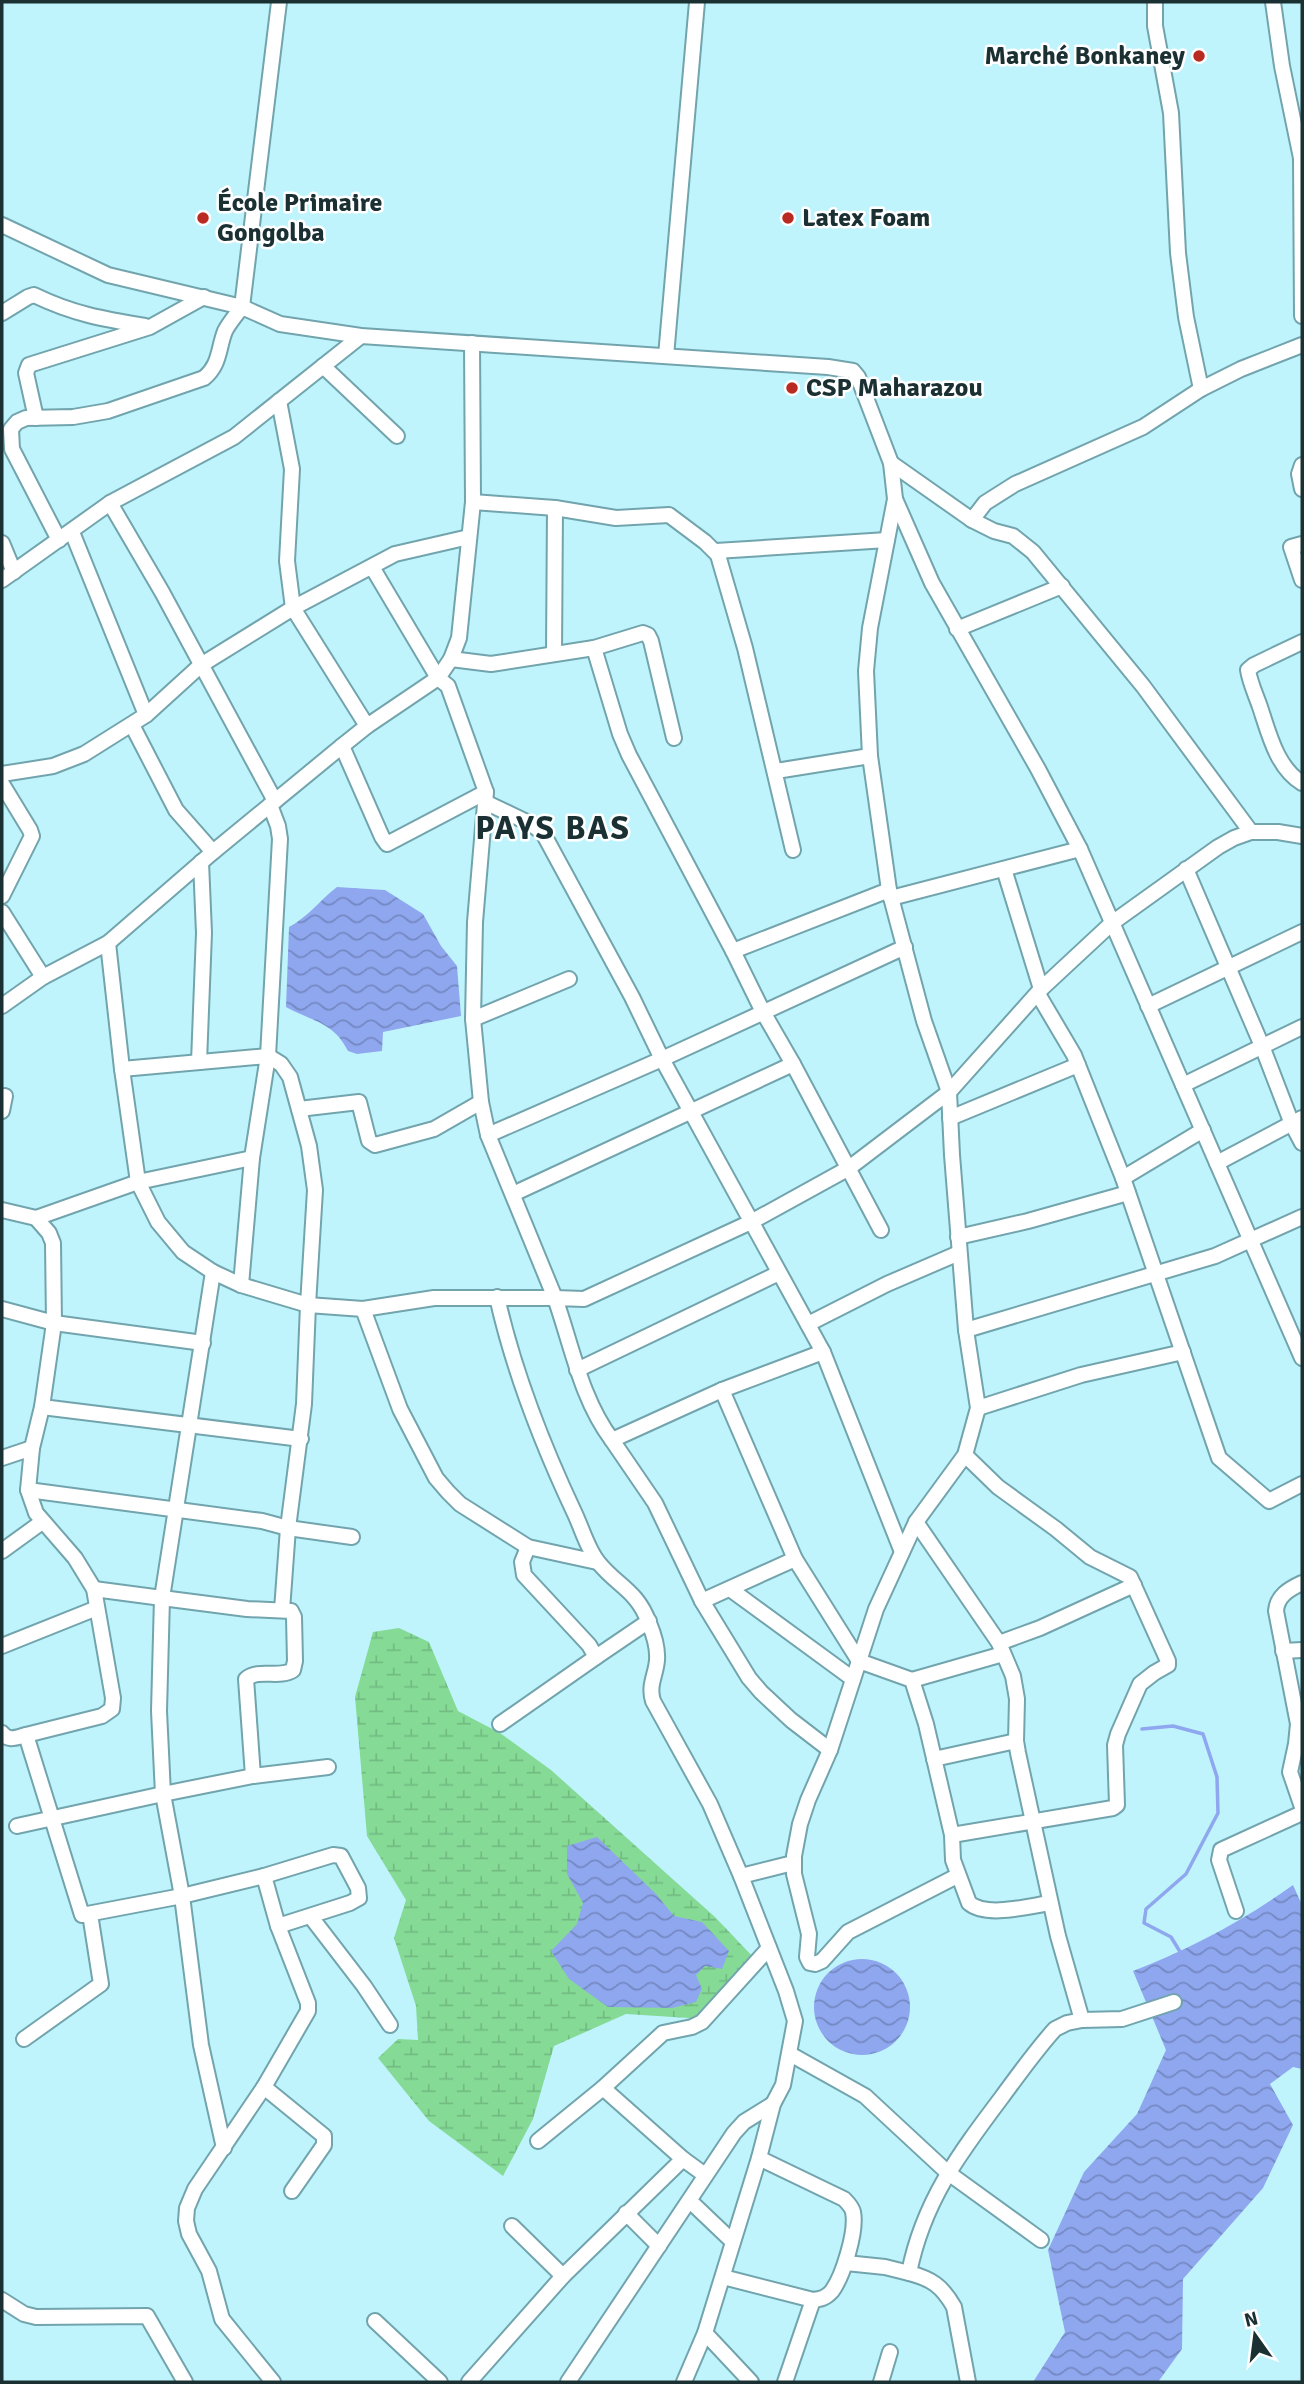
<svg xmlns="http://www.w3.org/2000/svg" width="1304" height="2384" viewBox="0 0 1304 2384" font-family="Signika,sans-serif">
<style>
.wetland{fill:url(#wetland-marsh)}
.water{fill:url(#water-waves)}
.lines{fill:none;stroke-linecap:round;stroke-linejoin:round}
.stream{stroke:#8fa7ef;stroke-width:3.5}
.minor-casing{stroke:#72a4ad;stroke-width:18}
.minor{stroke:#fff;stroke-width:14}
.poi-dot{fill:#b92b20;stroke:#fff;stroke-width:2.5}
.labels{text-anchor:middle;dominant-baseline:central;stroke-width:5;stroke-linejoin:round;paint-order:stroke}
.poi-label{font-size:26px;font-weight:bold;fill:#1b3033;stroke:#fff;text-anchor:start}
.district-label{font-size:33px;font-weight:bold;letter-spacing:2px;fill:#1b3033;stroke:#fff}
</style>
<defs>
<pattern id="wetland-marsh" width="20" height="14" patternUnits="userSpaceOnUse" patternTransform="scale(1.75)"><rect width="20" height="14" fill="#85db96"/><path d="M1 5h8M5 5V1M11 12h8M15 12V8" fill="none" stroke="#72bc82"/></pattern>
<pattern id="water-waves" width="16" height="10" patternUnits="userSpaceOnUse" patternTransform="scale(1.75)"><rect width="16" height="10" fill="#8fa7ef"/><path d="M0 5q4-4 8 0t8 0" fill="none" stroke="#7488c2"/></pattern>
</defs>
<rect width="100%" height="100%" fill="#bff4fd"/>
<!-- wetland -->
<polygon class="wetland" points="399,1628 429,1642 458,1711 500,1733 551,1770 715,1917 756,1960 704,2019 626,2014 554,2046 533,2119 503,2176 429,2121 378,2058 398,2039 418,2040 416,2006 394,1938 406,1900 367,1836 355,1697 373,1632"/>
<!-- water -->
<g class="water">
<path d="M337 887 385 890 423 914 441 946 457 966 461 1016 383 1032 382 1051 357 1054 348 1051C334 1022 311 1021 286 1007L289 927C308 917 320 900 337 887Z"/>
<polygon points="597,1837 656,1894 674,1916 702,1922 729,1951 722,1969 705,1966 696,1975 702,1989 696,2002 672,2008 608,2007 569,1979 551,1951 577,1924 583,1903 567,1874 567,1846"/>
<path d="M1293 1885 1302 1905V2069L1293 2067 1270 2084 1293 2125 1263 2188 1183 2279 1182 2349 1158 2382H1033L1065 2332 1048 2250 1084 2172 1137 2114 1166 2050 1133 1971C1190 1949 1243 1921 1293 1885Z"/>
<circle cx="862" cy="2007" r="48"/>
</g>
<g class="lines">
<!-- stream -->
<polyline class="stream" points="1142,1729 1173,1726 1203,1734 1217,1777 1218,1813 1186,1874 1146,1909 1144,1923 1171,1937 1182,1955"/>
<defs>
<g id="minor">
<polyline points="1155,2 1155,26 1171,113 1178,253 1186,317 1201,389"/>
<polyline points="1273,2 1282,66 1301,158 1302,316"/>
<polyline points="2,225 108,275 242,307 280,324 361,336 828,367 853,371 858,377 891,463 895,499 932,583 1038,769 1080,849 1302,1358"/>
<path d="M2 313 28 297 34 295C73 314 103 319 145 326"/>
<polyline points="666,356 697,2"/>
<polyline points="323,366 397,436"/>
<polyline points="279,401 292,469 287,561 293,608 367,726"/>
<polyline points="36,418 26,373 29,365 150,327 204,297"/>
<polyline points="891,463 972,520 994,531 1013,536 1033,552 1143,686 1251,832"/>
<polyline points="1302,465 1299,474 1302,489"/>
<polyline points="895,499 870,628 866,671 870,756 889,890 924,1021 949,1092 952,1155 966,1330 978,1408 965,1455 916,1522 876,1609 830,1750 808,1800 800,1824 794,1856 794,1874 809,1934 807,1957 810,1963 815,1964 822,1961 848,1932 957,1876"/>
<polyline points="473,502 555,508 616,518 669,515 705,542 718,555 745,648 793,850"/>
<polyline points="110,503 162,592 275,801"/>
<polyline points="972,520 985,503 1015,484 1143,427 1201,389 1241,369 1302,345"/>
<polyline points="72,532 146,715"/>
<path d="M59 540 12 449 11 429 17 422 26 418 73 417 108 411 204 378C220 365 218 349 225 331 229 323 236 315 242 307L279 2"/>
<polyline points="2,543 14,572"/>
<polyline points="1302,544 1291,547 1302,580"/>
<polyline points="716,551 887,540"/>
<polyline points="2,580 110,503 234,437 361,336"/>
<polyline points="957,629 1062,586"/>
<path d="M1302 642 1254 665 1248 670C1250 683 1256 695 1260 707 1269 734 1277 768 1302 783"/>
<polyline points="594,648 620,734 629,755 733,951 763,1012 793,1064 881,1230"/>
<polyline points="554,654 555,508"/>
<polyline points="451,659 491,664 594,648 643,633 648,635 651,641 674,738"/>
<polyline points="132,725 176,810 213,852"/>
<polyline points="342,746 382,837 387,844 486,792"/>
<polyline points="776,771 870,756"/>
<polyline points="2,774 53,766 84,754 146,715 201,665 293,608 395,554 469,537"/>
<polyline points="2,784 30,830 32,836 2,896"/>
<polyline points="485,802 531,824 543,833 632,997 662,1059 823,1352 902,1552"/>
<polyline points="1004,869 1041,989"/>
<polyline points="1186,869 1262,1046 1292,1124 1302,1143"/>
<polyline points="891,898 1080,849"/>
<polyline points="2,912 43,977"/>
<polyline points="108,943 122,1069 138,1182 158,1222 183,1252 213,1272 241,1285 308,1305 363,1309 400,1409 436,1478 448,1492 460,1504 528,1547 597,1562"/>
<polyline points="733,951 889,890"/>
<polyline points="1038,994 1074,1055 1123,1178 1219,1458 1269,1501 1302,1484"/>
<polyline points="2,1006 43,977 108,943 213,852 342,746 367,726 438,678 451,659 459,638 473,502 472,343"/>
<polyline points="1148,1006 1302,932"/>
<polyline points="473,1019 569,979"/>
<polyline points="199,1062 204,933 201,862"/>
<polyline points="122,1069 268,1056 281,1064 290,1077 309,1146 315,1190 308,1305 304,1404 288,1528 282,1610"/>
<polyline points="1183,1085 1302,1027"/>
<polyline points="299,1109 359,1102 369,1141 375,1145 434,1129 481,1102"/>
<polyline points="2,1111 5,1096"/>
<polyline points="950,1118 1078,1065"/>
<polyline points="488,1135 662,1059 905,947"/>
<polyline points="1217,1163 1302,1118"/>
<polyline points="1123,1178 1203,1130"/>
<polyline points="513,1194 793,1064"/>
<polyline points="2,1210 36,1218 138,1182 252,1158 268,1056 280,839 278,826 270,805"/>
<polyline points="958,1237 1028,1221 1128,1193"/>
<polyline points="241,1285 252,1158"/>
<path d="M497 1297C514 1373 542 1444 575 1514 582 1529 588 1550 598 1562 617 1586 637 1590 649 1623 654 1635 658 1647 657 1660 656 1675 648 1685 653 1701L710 1804 741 1876 786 1991 795 2021 783 2085 773 2104 759 2158 705 2333 684 2382"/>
<polyline points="2,1309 54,1323 203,1343"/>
<polyline points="363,1309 434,1298 555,1298 488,1135 481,1102 473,1019 475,922 486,792 448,686 438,678 372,567"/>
<polyline points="808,1324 887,1284 959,1253"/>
<polyline points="966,1330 1215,1256 1302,1217"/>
<polyline points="823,1352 722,1390 612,1440 655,1503 702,1601 749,1678 761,1692 791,1720 830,1750"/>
<polyline points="577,1370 779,1273"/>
<path d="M722 1390 795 1559 859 1661 912 1680 926 1724 952 1835 953 1860 969 1903C986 1918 1029 1906 1050 1903"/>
<polyline points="42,1407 301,1439"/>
<polyline points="978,1408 1081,1375 1183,1352"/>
<path d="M612 1440C581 1399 572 1346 555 1298L584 1299 751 1222 849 1168 949 1092 1041 989 1112 923 1218 847 1234 838 1251 832H1278L1302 836"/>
<polyline points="2,1458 32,1448"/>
<polyline points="28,1490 262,1521 288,1528 352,1537"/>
<path d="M916 1522 999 1643 1013 1676 1017 1699 1016 1741 1018 1753 1058 1936 1082 2020 1067 2023 1055 2029C1036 2050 1019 2074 1002 2097 959 2154 923 2202 909 2273 932 2279 942 2286 954 2307L968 2382"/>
<polyline points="2,1551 42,1522"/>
<path d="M1302 1583C1289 1589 1277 1596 1276 1611L1298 1724 1296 1744 1290 1772 1302 1807"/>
<polyline points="94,1589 162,1598 159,1711 163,1794 182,1896 201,2045 224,2148"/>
<polyline points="730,1589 853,1679"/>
<polyline points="702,1601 795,1559"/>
<polyline points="999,1643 1040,1628 1134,1585"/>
<polyline points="2,1646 97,1608"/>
<polyline points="1283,1651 1302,1650"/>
<polyline points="596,1657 649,1621"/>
<polyline points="912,1680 1003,1654"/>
<polyline points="500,1724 596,1657 589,1645 524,1575 522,1562 528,1547"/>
<path d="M2 1733C9 1742 17 1737 26 1735L82 1915 182 1896 264 1876 333 1855 341 1856 358 1888 359 1898 350 1903 278 1926"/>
<polyline points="26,1735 102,1716 112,1709 113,1698 94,1589 75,1558 36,1513 28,1490 32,1448 42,1407 54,1323 53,1243 49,1233 36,1218"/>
<polyline points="934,1759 1016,1741"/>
<polyline points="253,1776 328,1767"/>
<path d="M17 1826 163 1794 253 1776 246 1679C259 1668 279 1679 293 1670L295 1661 294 1617 291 1611 247 1609 162 1598 213 1272"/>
<polyline points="952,1835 1113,1808 1117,1805 1115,1745 1118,1734 1140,1684 1154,1673 1168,1665 1168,1661 1130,1577 1090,1557 1056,1529 998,1487 965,1455"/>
<polyline points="264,1876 278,1926 308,2003 308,2011 264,2087 195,2189 187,2208 186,2221 189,2234 209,2271 222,2319 273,2382"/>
<polyline points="741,1876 793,1863"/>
<polyline points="1236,1911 1219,1860 1221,1850 1302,1813"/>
<polyline points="311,1917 364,1986 390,2025"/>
<polyline points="1082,2020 1122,2019 1174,2002"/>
<polyline points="24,2039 101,1984 90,1914"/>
<polyline points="790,2054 865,2096 947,2172 1041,2240"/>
<polyline points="264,2087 324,2136 324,2145 292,2191"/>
<polyline points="603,2088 683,2159 705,2175"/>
<polyline points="538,2141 603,2088 663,2033 692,2027 702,2022 769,1948"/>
<polyline points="690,2201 732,2241"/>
<polyline points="626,2213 659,2246"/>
<polyline points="512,2226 563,2276"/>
<polyline points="846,2263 885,2267 909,2273"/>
<path d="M723 2277 813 2300C821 2299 826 2298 832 2291 843 2276 857 2231 853 2212 852 2207 848 2203 844 2199L759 2158"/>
<polyline points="2,2300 24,2314 36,2317 147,2316 185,2382"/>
<polyline points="375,2321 440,2382"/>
<polyline points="705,2333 751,2382"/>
<polyline points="469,2382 563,2276 683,2159"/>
<polyline points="568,2382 734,2133 744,2122 773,2104"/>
<polyline points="785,2382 813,2300"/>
<polyline points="881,2382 890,2352"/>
</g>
</defs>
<!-- minor casing -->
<use href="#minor" class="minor-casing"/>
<!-- minor -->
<use href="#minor" class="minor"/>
</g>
<!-- markers -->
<g class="poi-dot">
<circle cx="1199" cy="56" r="7"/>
<circle cx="203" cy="218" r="7"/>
<circle cx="788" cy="218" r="7"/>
<circle cx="792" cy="388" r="7"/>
</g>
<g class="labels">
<!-- poi labels -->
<g class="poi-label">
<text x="1185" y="56" text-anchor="end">Marché Bonkaney</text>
<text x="217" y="203">École Primaire<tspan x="217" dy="30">Gongolba</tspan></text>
<text x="802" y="218">Latex Foam</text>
<text x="806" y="388">CSP Maharazou</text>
</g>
<!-- district labels -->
<g class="district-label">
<text x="553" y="828">PAYS BAS</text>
</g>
</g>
<!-- border -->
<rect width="1304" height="2384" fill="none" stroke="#1b3033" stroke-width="7"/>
<!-- north arrow -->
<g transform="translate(1255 2335) rotate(346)" stroke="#ffffff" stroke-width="5" paint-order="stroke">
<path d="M0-5L12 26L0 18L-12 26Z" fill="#1b3033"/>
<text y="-10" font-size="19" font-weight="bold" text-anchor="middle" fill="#1b3033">N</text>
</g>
</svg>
